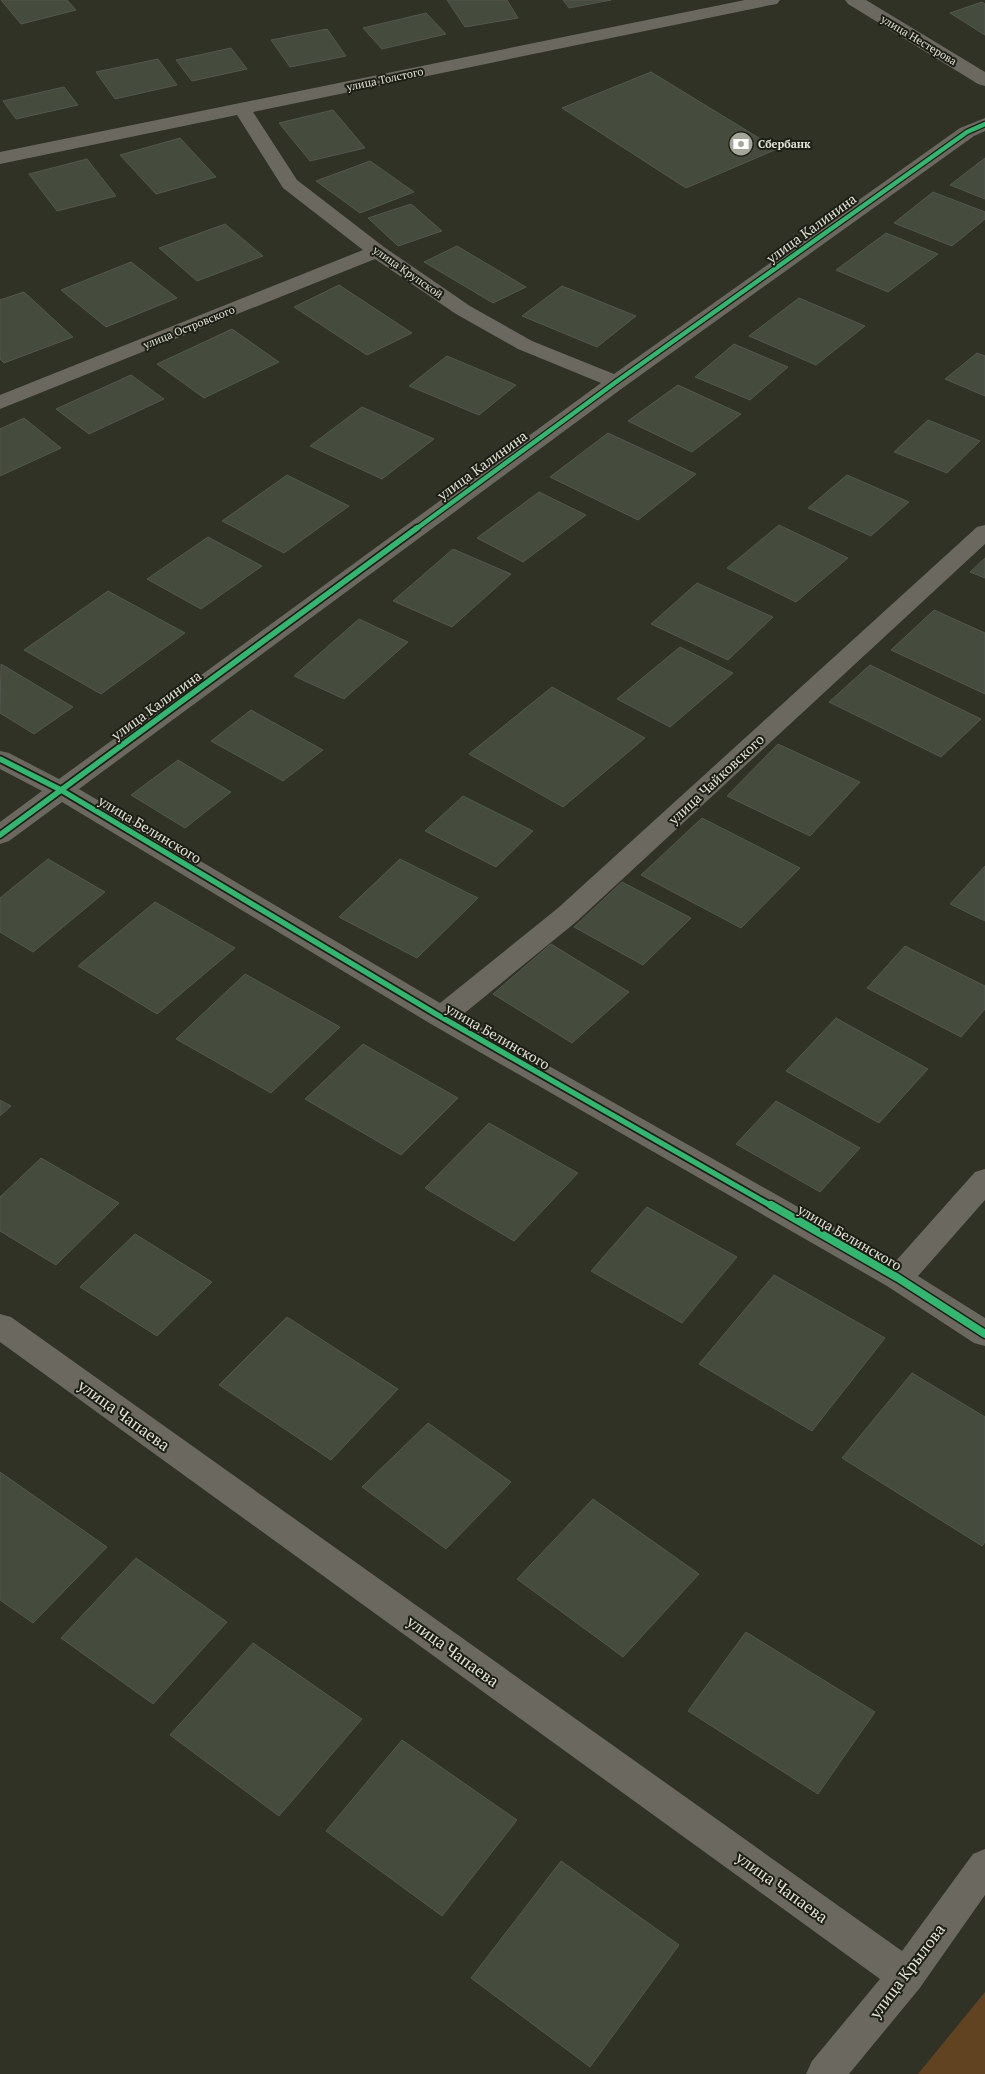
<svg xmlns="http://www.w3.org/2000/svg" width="985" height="2074" viewBox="0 0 985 2074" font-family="'PT Serif',serif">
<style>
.green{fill:#614321}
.building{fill:#454b3d;stroke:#54574e}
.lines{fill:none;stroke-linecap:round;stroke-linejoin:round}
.street{fill:#6a685f;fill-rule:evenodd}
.cycleway-far2-casing{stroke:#1c1d14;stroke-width:7}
.cycleway-far1-casing{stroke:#1c1d14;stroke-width:9}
.cycleway-casing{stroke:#1c1d14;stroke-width:11}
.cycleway-far2{stroke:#33b770;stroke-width:4.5}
.cycleway-far1{stroke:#33b770;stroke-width:5.5}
.cycleway{stroke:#33b770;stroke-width:8}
.labels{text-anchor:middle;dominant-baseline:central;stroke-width:4;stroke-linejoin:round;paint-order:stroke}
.far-street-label{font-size:11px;fill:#e4e5d8;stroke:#1c1d14}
.far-poi-label{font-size:11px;font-weight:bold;fill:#e4e5d8;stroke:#1c1d14;text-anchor:start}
.street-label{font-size:14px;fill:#e4e5d8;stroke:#1c1d14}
.near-street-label{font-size:16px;fill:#e4e5d8;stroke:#1c1d14}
</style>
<rect width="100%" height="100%" fill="#303226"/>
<!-- green -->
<polygon class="green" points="985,1992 985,2074 918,2074"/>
<!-- building -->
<g class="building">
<polygon points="1,0 67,0 76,10 21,24"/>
<polygon points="447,0 507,0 518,18 465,27"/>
<polygon points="563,0 611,0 569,8"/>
<polygon points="982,2 985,4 985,35 950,13"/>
<polygon points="426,13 446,34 382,49 363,28"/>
<polygon points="327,29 346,56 290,67 271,40"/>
<polygon points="231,48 247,69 192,81 176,60"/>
<polygon points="158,59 177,85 115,99 96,72"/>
<polygon points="651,72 777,149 686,188 562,108"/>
<polygon points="64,87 78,105 16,119 3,101"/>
<polygon points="333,110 365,148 310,161 279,123"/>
<polygon points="180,138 216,177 156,194 120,155"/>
<polygon points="985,158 985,199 950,185"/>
<polygon points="87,159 116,196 57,211 29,174"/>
<polygon points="370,161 414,192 360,213 316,181"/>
<polygon points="933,192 985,212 985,219 952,246 894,223"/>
<polygon points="411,204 442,231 398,246 368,218"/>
<polygon points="225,224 263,256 197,281 159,248"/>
<polygon points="886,233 938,254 888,292 836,270"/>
<polygon points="457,246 526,287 493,303 424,262"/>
<polygon points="131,262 177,298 106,327 61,290"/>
<polygon points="339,285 412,333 367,355 294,307"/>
<polygon points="562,286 636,316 597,347 522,316"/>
<polygon points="24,292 73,337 4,363 0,359 0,300"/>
<polygon points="799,298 865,326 816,365 749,336"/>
<polygon points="232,329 279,362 204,398 157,364"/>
<polygon points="734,344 788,367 750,400 695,377"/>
<polygon points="977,353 985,356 985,396 945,379"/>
<polygon points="447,356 516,385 479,415 409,386"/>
<polygon points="131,375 164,399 89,434 56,409"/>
<polygon points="678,385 741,414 692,452 628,421"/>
<polygon points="362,407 434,439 382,479 310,446"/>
<polygon points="24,418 61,448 0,476 0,429"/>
<polygon points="928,420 980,441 947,473 894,452"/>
<polygon points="608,433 696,474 638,520 550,477"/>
<polygon points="287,475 349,506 284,553 222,521"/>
<polygon points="847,475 909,502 871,536 808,508"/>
<polygon points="539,492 586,515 523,562 477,538"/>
<polygon points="779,525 848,558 796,602 727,568"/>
<polygon points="208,537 262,566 201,609 147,579"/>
<polygon points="453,549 511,574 452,627 393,601"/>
<polygon points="985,558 985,578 970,572"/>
<polygon points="697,583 773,617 728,660 651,624"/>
<polygon points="108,591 185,633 101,694 24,650"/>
<polygon points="934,610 985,633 985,694 891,650"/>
<polygon points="359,619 408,642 344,699 294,676"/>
<polygon points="680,647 733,673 670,727 617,699"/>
<polygon points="1,664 73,707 34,734 0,713"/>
<polygon points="870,665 981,719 941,757 829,702"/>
<polygon points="552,687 645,738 563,807 469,754"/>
<polygon points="251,710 323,750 283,781 211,741"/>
<polygon points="778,744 860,782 810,836 727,796"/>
<polygon points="178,760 231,792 185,828 131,795"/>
<polygon points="463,796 533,831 496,867 425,831"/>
<polygon points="702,818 800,868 741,928 641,875"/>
<polygon points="48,859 105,892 33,952 0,932 0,898"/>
<polygon points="400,859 478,898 417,958 339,917"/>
<polygon points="985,866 985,921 950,904"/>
<polygon points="622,882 691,918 643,965 574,927"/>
<polygon points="155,902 235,948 157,1014 78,966"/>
<polygon points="551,944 629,992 572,1043 493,994"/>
<polygon points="905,946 985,986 985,1009 961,1037 867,988"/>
<polygon points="245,974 340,1027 271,1093 176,1039"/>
<polygon points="836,1018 928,1069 879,1123 786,1071"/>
<polygon points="363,1044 458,1098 401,1155 305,1099"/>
<polygon points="0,1100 11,1106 0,1116"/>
<polygon points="776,1101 860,1148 820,1192 736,1144"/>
<polygon points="489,1123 578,1173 514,1241 425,1188"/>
<polygon points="41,1158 119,1203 56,1265 0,1231 0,1197"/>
<polygon points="647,1207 737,1257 682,1323 591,1271"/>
<polygon points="135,1234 212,1282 157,1336 80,1287"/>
<polygon points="774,1275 885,1338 812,1431 699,1364"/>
<polygon points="287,1317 398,1389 331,1460 219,1385"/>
<polygon points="912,1373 985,1417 985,1542 982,1546 842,1458"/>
<polygon points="428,1423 511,1482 446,1549 362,1487"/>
<polygon points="0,1472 107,1547 33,1623 0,1600"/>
<polygon points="593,1499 699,1574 623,1657 517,1579"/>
<polygon points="136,1558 227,1622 153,1704 61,1638"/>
<polygon points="746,1632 875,1712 818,1794 688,1711"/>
<polygon points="253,1643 362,1719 279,1816 170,1735"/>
<polygon points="402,1740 517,1820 442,1916 326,1831"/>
<polygon points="561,1861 679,1945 590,2067 471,1978"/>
</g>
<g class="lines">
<!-- street -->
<g class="street">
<polygon points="745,0 780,0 777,4 771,5 253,112 297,180 384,247 470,306 532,341 614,374 960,128 985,118 985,131 974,136 624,387 79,789 440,1003 558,908 977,527 985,525 985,544 576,922 461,1016 895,1262 975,1172 985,1169 985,1200 918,1276 985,1318 985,1346 974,1343 887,1286 431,1024 62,802 9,841 0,844 0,822 42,791 0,769 0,751 9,753 59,779 601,383 518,349 456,314 375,259 0,409 0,395 363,250 283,188 237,115 0,164 0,152"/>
<polygon points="845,0 866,0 985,72 985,86 978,84 848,4"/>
<polygon points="0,1314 11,1317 902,1951 973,1854 985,1849 985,1895 919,1989 849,2074 806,2074 812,2061 880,1979 0,1342"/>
</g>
<defs>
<polyline id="cycleway-far2" points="416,529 616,382 967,132 985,124"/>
<g id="cycleway-far1">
<polyline points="0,759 61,790 441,1017 773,1207"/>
<polyline points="0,835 417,528"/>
</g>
<polyline id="cycleway" points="771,1205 898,1278 985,1334"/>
</defs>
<!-- cycleway-far2 casing -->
<use href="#cycleway-far2" class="cycleway-far2-casing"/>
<!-- cycleway-far1 casing -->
<use href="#cycleway-far1" class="cycleway-far1-casing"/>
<!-- cycleway casing -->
<use href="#cycleway" class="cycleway-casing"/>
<!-- cycleway-far2 -->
<use href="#cycleway-far2" class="cycleway-far2"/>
<!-- cycleway-far1 -->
<use href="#cycleway-far1" class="cycleway-far1"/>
<!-- cycleway -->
<use href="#cycleway" class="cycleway"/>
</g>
<!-- icons -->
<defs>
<symbol id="bank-disc" viewBox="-11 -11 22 22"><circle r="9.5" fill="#a5a69a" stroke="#1c1d14"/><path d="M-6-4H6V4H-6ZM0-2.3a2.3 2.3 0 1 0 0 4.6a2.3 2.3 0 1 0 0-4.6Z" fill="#fff"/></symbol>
</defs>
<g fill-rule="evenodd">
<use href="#bank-disc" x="727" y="130" width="28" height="28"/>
</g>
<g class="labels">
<!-- far-street labels -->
<g class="far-street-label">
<text transform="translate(919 40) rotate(31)">улица Нестерова</text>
<text transform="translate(385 79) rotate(-12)">улица Толстого</text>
<text transform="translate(408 272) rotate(35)">улица Крупской</text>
<text transform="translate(189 327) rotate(-22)">улица Островского</text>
</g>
<!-- far-poi labels -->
<g class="far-poi-label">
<text x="758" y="144">Сбербанк</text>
</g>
<!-- street labels -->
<g class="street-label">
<text transform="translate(811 228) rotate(-36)">улица Калинина</text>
<text transform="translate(482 465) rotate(-36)">улица Калинина</text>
<text transform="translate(156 705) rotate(-36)">улица Калинина</text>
<text transform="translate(716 779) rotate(-43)">улица Чайковского</text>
<text transform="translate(150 829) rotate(31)">улица Белинского</text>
<text transform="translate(498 1036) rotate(30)">улица Белинского</text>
<text transform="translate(850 1237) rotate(30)">улица Белинского</text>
</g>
<!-- near-street labels -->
<g class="near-street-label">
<text transform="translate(124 1415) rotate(36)">улица Чапаева</text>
<text transform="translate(453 1651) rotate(36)">улица Чапаева</text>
<text transform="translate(782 1887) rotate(36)">улица Чапаева</text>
<text transform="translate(907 1971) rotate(-53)">улица Крылова</text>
</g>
</g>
</svg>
